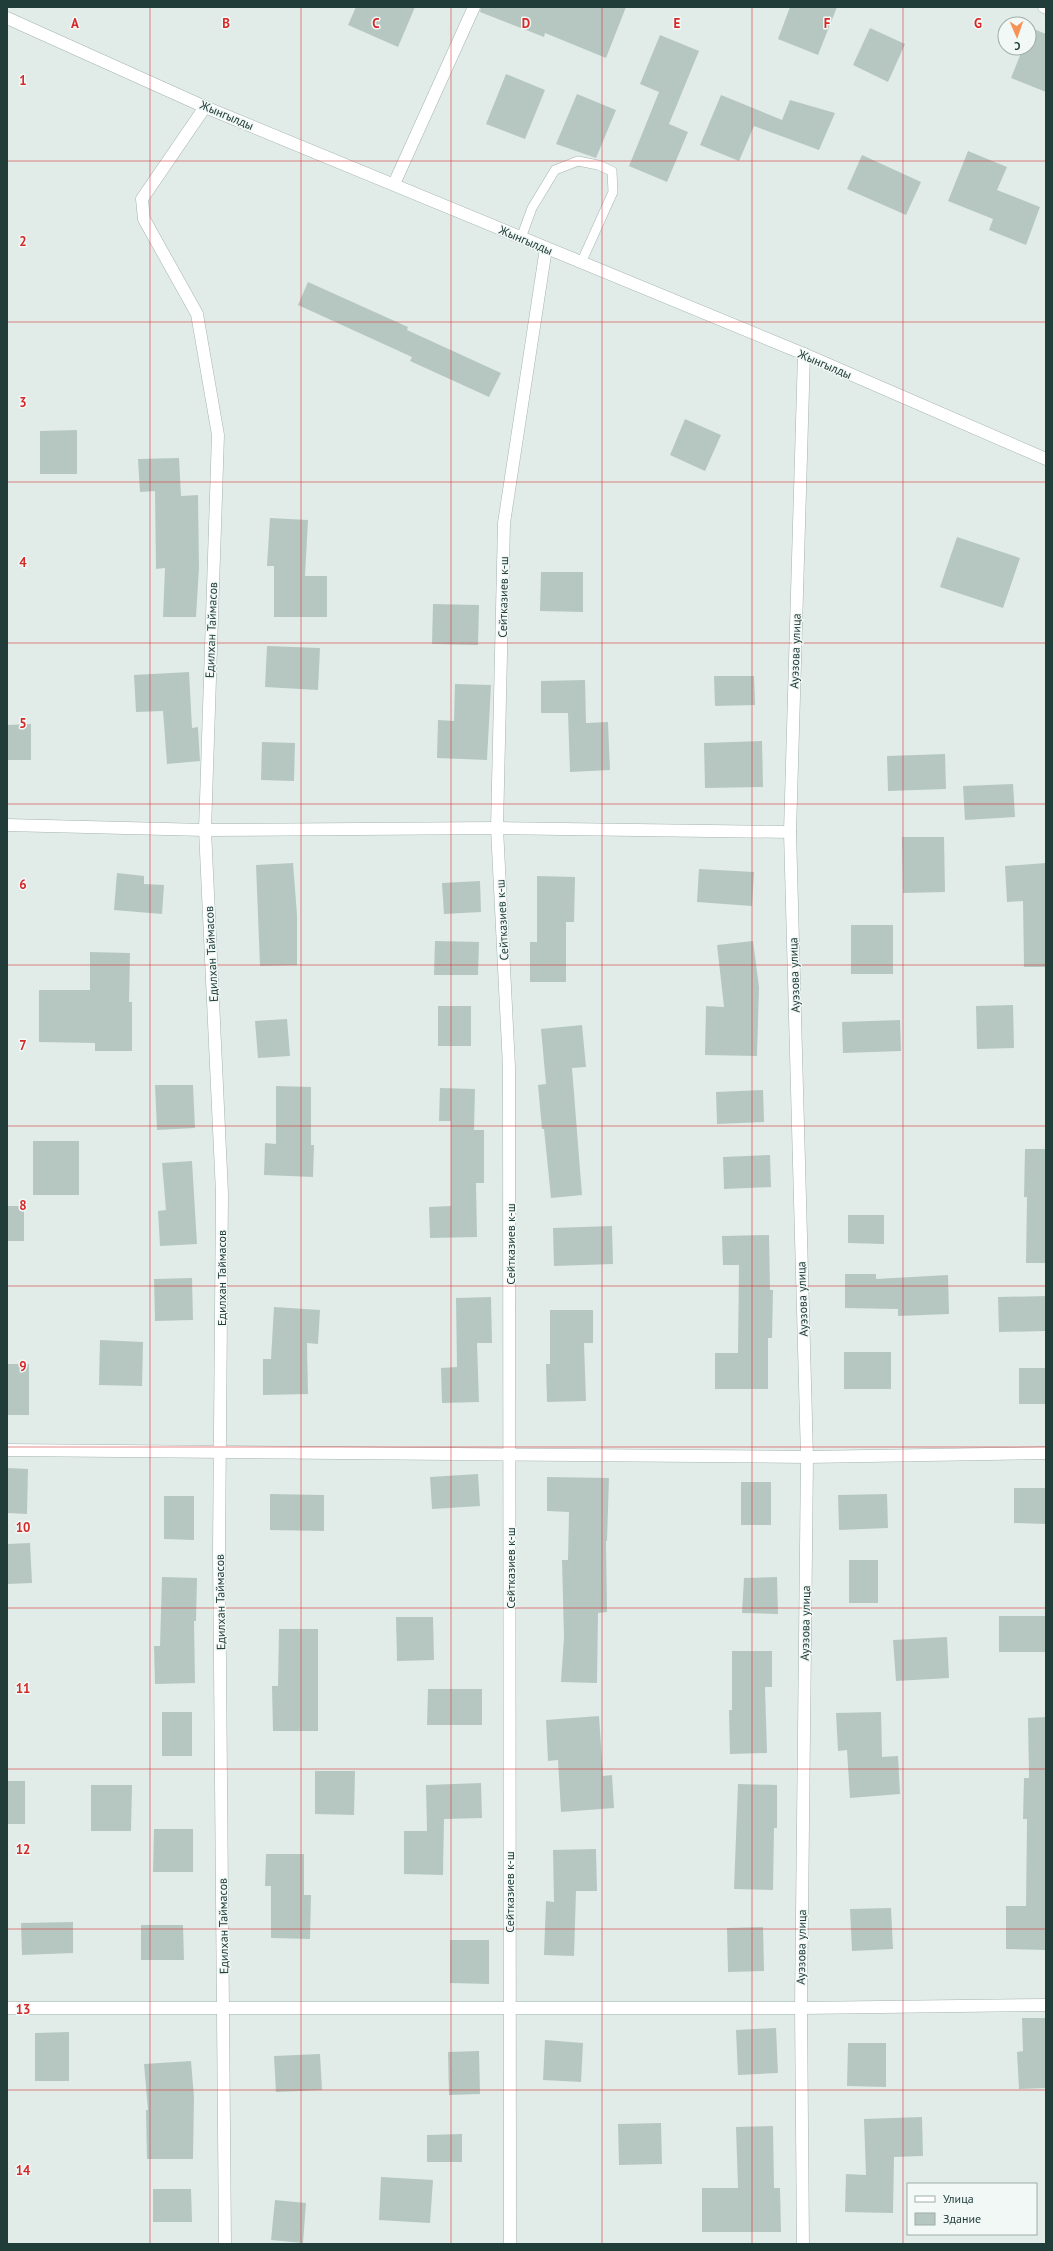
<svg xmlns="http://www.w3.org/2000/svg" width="1053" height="2251" viewBox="0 0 1053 2251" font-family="'PT Sans',sans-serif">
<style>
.building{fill:#b6c7c2}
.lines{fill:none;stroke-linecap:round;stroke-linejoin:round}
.service-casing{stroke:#a4b4b0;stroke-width:10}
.minor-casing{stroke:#a4b4b0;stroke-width:13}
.tertiary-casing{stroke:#a4b4b0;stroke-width:13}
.service{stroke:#fff;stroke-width:9}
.minor{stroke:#fff;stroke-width:12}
.tertiary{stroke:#fff;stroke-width:12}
.grid{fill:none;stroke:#d62828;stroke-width:1;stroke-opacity:0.55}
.labels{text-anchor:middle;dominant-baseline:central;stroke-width:3;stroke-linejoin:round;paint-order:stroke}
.street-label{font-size:12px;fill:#213d39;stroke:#f1f8f6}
.grid-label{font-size:13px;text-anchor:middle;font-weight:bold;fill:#d62828;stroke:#f1f8f6;stroke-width:3;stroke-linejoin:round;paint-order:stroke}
</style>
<rect width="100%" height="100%" fill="#e1ece8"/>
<!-- building -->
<g class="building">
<polygon points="356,7 415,7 398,47 348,25"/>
<polygon points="481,7 626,7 606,58 545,33 544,37 480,12"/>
<polygon points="790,7 837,7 818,55 778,39"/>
<polygon points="1029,27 1046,34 1046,92 1011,78 1023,48 1029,48"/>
<polygon points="870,28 905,44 888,82 853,65"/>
<polygon points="660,35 699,51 669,124 688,132 667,182 629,166 659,92 640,84"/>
<polygon points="506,74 545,90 525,139 486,124"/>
<polygon points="577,94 616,110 596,158 556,144"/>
<polygon points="721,95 782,120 790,100 835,113 819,150 754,126 739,161 700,145"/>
<polygon points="968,151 1007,167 997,190 1040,207 1026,245 989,230 993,219 948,201"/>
<polygon points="862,155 921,182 906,215 847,189"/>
<polygon points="308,282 408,327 407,330 501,373 489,397 410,361 412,357 298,305"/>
<polygon points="685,419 721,435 705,471 670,455"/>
<polygon points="77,430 77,474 40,474 40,431"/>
<polygon points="179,458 181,496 198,495 199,568 196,617 163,617 165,568 156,569 155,491 140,492 138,459"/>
<polygon points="270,518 308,520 305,576 327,576 327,617 274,617 274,566 267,566"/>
<polygon points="957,537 1020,558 1003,608 940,587"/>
<polygon points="541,572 583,572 583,612 540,611"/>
<polygon points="433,604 479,605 478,645 432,644"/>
<polygon points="267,646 320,648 318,690 265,687"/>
<polygon points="189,672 192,728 198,727 200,761 167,764 163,711 136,712 134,675"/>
<polygon points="714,676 754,676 755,705 715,706"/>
<polygon points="585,680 586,723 608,722 610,770 570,772 568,713 541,713 541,681"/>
<polygon points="455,684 491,685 487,760 437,758 438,720 454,721"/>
<polygon points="31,724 31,760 7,760 7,725"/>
<polygon points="762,741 763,787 705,788 704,743"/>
<polygon points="262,742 295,743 294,781 261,780"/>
<polygon points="945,754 946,789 888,791 887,756"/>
<polygon points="1013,784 1015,817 965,820 963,786"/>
<polygon points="902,837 944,837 945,892 903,893"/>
<polygon points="293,863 297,915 297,965 260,966 256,865"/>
<polygon points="1046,863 1046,967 1024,967 1023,901 1007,902 1005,866"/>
<polygon points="699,869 754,872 752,906 697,902"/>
<polygon points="117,873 144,876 144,884 164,885 162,914 114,910"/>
<polygon points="537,876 575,877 574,922 566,922 566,982 530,982 530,942 537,942"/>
<polygon points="480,881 481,912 444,914 442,883"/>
<rect x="851" y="925" width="42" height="49"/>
<polygon points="435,941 479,942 478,975 434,975"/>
<polygon points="753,941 759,987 757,1056 705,1055 706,1006 724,1007 717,945"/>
<polygon points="90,952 130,953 129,1002 132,1002 132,1051 95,1051 95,1043 39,1042 39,990 90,990"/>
<polygon points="1013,1005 1014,1048 977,1049 976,1006"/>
<rect x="438" y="1006" width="33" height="40"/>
<polygon points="287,1019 290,1056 258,1058 255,1021"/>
<polygon points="900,1020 901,1051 843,1053 842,1022"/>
<polygon points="582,1025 586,1067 572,1068 582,1195 551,1198 544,1129 542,1129 538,1085 546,1084 541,1029"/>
<polygon points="155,1085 193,1085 195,1128 157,1130"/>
<polygon points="276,1086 311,1087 311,1145 314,1145 313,1177 264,1175 265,1143 276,1144"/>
<polygon points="440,1088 475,1089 474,1130 484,1130 484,1183 476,1183 477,1237 430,1238 429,1207 451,1206 451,1121 439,1121"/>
<polygon points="763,1090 764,1122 717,1124 716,1092"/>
<rect x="33" y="1141" width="46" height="54"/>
<polygon points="1025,1149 1046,1149 1046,1263 1026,1263 1027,1197 1024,1197"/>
<polygon points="770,1155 771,1187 724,1189 723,1157"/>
<polygon points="192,1161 197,1244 160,1246 158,1211 166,1210 162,1163"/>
<rect x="7" y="1206" width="17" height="35"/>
<polygon points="848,1215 884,1215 884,1244 848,1243"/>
<polygon points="612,1226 613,1264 554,1266 553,1228"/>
<polygon points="769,1235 770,1290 773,1290 772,1338 768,1338 768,1389 715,1389 715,1353 738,1353 739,1265 723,1265 722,1236"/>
<polygon points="845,1274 876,1274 876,1279 948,1275 949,1314 898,1316 898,1309 845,1308"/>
<polygon points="192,1278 193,1320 155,1321 154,1279"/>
<polygon points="1046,1296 1046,1331 999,1332 998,1297"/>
<polygon points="491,1297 492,1343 477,1343 479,1402 442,1403 441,1368 457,1367 456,1298"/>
<polygon points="274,1307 320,1310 318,1344 307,1343 308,1394 263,1395 263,1359 271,1359"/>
<polygon points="550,1310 593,1310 593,1343 584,1343 586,1401 547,1402 546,1364 550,1364"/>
<polygon points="100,1340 143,1342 142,1386 99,1385"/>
<rect x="844" y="1352" width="47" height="37"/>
<rect x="7" y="1364" width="22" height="51"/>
<rect x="1019" y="1368" width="27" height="36"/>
<polygon points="7,1468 28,1469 27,1514 7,1513"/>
<polygon points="478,1474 480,1506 432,1509 430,1477"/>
<polygon points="547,1477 609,1478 607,1541 606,1541 607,1612 598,1613 597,1683 561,1682 564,1637 562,1560 568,1560 569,1512 547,1511"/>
<rect x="741" y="1482" width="30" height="43"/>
<polygon points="1014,1488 1046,1488 1046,1524 1014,1523"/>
<polygon points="270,1494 324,1495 324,1531 270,1530"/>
<polygon points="887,1494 888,1528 839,1530 838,1495"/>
<polygon points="164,1496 194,1496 194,1540 164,1539"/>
<polygon points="30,1543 32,1583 7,1584 7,1544"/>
<rect x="849" y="1560" width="29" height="43"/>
<polygon points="162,1577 197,1578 196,1621 194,1621 195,1683 155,1684 154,1646 160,1646"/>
<polygon points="777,1577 778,1614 742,1613 744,1578"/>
<rect x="999" y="1616" width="47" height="36"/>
<polygon points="396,1617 433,1617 434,1660 397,1661"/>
<polygon points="279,1629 318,1629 318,1731 273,1731 272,1686 278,1686"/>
<polygon points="947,1637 949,1678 896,1681 893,1640"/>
<polygon points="732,1651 772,1651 772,1687 765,1687 767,1753 730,1754 729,1710 732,1710"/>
<polygon points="428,1689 482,1689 482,1725 427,1725"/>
<rect x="162" y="1712" width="30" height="44"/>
<polygon points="881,1712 882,1757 898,1756 900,1794 850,1798 847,1750 838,1751 836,1713"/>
<polygon points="599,1716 603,1776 612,1775 614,1808 561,1812 558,1760 548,1761 546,1720"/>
<polygon points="1046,1717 1045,1950 1006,1949 1006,1906 1026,1906 1027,1819 1023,1819 1024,1778 1029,1778 1028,1718"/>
<polygon points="315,1771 355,1771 354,1815 315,1814"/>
<rect x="7" y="1781" width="18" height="43"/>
<polygon points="481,1783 482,1818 444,1819 443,1875 404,1874 404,1831 427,1831 426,1785"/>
<polygon points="738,1784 777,1785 777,1828 774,1828 773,1890 734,1889"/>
<polygon points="91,1785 132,1785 131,1831 91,1831"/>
<polygon points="154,1829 193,1829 193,1872 153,1872"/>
<polygon points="596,1849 597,1891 576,1891 574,1956 544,1955 546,1901 554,1902 553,1850"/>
<polygon points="266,1854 304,1854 304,1895 311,1895 310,1939 271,1938 271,1886 265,1886"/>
<polygon points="891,1908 893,1949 852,1951 850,1909"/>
<polygon points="73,1922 73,1953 22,1955 21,1923"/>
<polygon points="141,1925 183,1925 184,1960 141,1960"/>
<polygon points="763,1927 764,1971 728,1972 727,1928"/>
<polygon points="450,1940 489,1940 489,1984 450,1983"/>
<polygon points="1022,2018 1046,2018 1046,2088 1019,2089 1017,2052 1023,2051"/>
<polygon points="776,2028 778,2073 738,2075 736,2030"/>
<polygon points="69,2032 69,2081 35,2081 35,2033"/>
<polygon points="545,2040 583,2043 581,2082 543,2080"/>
<polygon points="848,2043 886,2043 886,2087 847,2086"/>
<polygon points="479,2051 480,2094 449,2095 448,2052"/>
<polygon points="320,2054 322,2090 276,2092 274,2056"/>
<polygon points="191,2061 194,2097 193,2159 147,2159 146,2110 148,2110 144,2064"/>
<polygon points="922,2117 923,2156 894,2157 893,2213 845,2212 846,2174 866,2175 864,2119"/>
<polygon points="661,2123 662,2164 619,2165 618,2124"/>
<polygon points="773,2126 774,2188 780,2188 781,2232 702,2232 702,2188 738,2188 736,2127"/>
<polygon points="462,2134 462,2162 427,2162 427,2135"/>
<polygon points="381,2177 433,2180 430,2223 379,2220"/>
<polygon points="153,2189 191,2189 192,2222 153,2222"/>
<polygon points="275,2200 306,2203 303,2243 271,2240"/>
</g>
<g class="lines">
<defs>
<polyline id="service" points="521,238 532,208 555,170 578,161 598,165 612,171 613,192 581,263"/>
<g id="minor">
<polyline points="1044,7 1046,8"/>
<polyline points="205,107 142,199 144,219 197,314 218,435 205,830 222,1193 219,1550 225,2244"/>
<polyline points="394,184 474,7"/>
<polyline points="7,825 205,830 497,828 790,832"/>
<polyline points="7,1450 807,1457 1046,1453"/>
<polyline points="7,2008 801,2008 1046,2005"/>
<polyline points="510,2244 509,1067 497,828 504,523 546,248"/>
<polyline points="803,2244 801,2008 807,1457 790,832 804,354"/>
</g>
<polyline id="tertiary" points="7,18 205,107 804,354 1046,459"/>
</defs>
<!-- service casing -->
<use href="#service" class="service-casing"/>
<!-- minor casing -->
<use href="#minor" class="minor-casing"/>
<!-- tertiary casing -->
<use href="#tertiary" class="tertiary-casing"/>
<!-- service -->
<use href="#service" class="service"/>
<!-- minor -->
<use href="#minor" class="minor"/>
<!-- tertiary -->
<use href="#tertiary" class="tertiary"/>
</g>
<!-- grid -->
<path class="grid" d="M150 7V2244M301 7V2244M451 7V2244M602 7V2244M752 7V2244M903 7V2244M7 161H1046M7 322H1046M7 482H1046M7 643H1046M7 804H1046M7 965H1046M7 1126H1046M7 1286H1046M7 1447H1046M7 1608H1046M7 1769H1046M7 1929H1046M7 2090H1046"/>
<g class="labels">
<!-- street labels -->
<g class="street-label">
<text transform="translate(227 115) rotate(23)">Жынгылды</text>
<text transform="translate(526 240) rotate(23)">Жынгылды</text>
<text transform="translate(825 364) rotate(23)">Жынгылды</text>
<text transform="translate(503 597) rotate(-89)">Сейтказиев к-ш</text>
<text transform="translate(211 630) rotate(-88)">Едилхан Таймасов</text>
<text transform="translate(795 651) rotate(-88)">Ауэзова улица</text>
<text transform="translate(502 920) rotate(-93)">Сейтказиев к-ш</text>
<text transform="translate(211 954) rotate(-93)">Едилхан Таймасов</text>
<text transform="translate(794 975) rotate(-92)">Ауэзова улица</text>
<text transform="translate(510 1244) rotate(-90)">Сейтказиев к-ш</text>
<text transform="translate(221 1278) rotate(-90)">Едилхан Таймасов</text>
<text transform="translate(802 1299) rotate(-92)">Ауэзова улица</text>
<text transform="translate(510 1568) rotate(-90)">Сейтказиев к-ш</text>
<text transform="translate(220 1602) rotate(-91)">Едилхан Таймасов</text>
<text transform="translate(805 1623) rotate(-89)">Ауэзова улица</text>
<text transform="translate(509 1892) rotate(-90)">Сейтказиев к-ш</text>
<text transform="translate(223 1926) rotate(-91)">Едилхан Таймасов</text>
<text transform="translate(801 1947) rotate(-89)">Ауэзова улица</text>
</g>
</g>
<g class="grid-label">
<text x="75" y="28">A</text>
<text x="226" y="28">B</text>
<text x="376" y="28">C</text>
<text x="526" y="28">D</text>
<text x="677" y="28">E</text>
<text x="827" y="28">F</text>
<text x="978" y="28">G</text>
<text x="23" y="85">1</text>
<text x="23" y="246">2</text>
<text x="23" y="407">3</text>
<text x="23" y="567">4</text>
<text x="23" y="728">5</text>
<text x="23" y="889">6</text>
<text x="23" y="1050">7</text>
<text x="23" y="1210">8</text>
<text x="23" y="1371">9</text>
<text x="23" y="1532">10</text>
<text x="23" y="1693">11</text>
<text x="23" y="1854">12</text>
<text x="23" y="2014">13</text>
<text x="23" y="2175">14</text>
</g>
<!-- border -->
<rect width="1053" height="2251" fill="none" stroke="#213d39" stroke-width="16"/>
<!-- legend -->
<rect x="907" y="2183" width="130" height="52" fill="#f1f8f6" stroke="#9eadaa"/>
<rect x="915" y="2196" width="20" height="6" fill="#ffffff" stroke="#9eadaa"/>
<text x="943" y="2203" font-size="12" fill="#213d39">Улица</text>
<rect x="915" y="2213" width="20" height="12" fill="#b6c7c2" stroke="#9eadaa"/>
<text x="943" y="2223" font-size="12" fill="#213d39">Здание</text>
<!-- north arrow -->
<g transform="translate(1017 36) rotate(178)"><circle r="19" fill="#f1f8f6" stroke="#9eadaa"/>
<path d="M0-3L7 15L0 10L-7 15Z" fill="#f59256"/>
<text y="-6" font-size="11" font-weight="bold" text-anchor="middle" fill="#213d39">С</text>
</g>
</svg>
